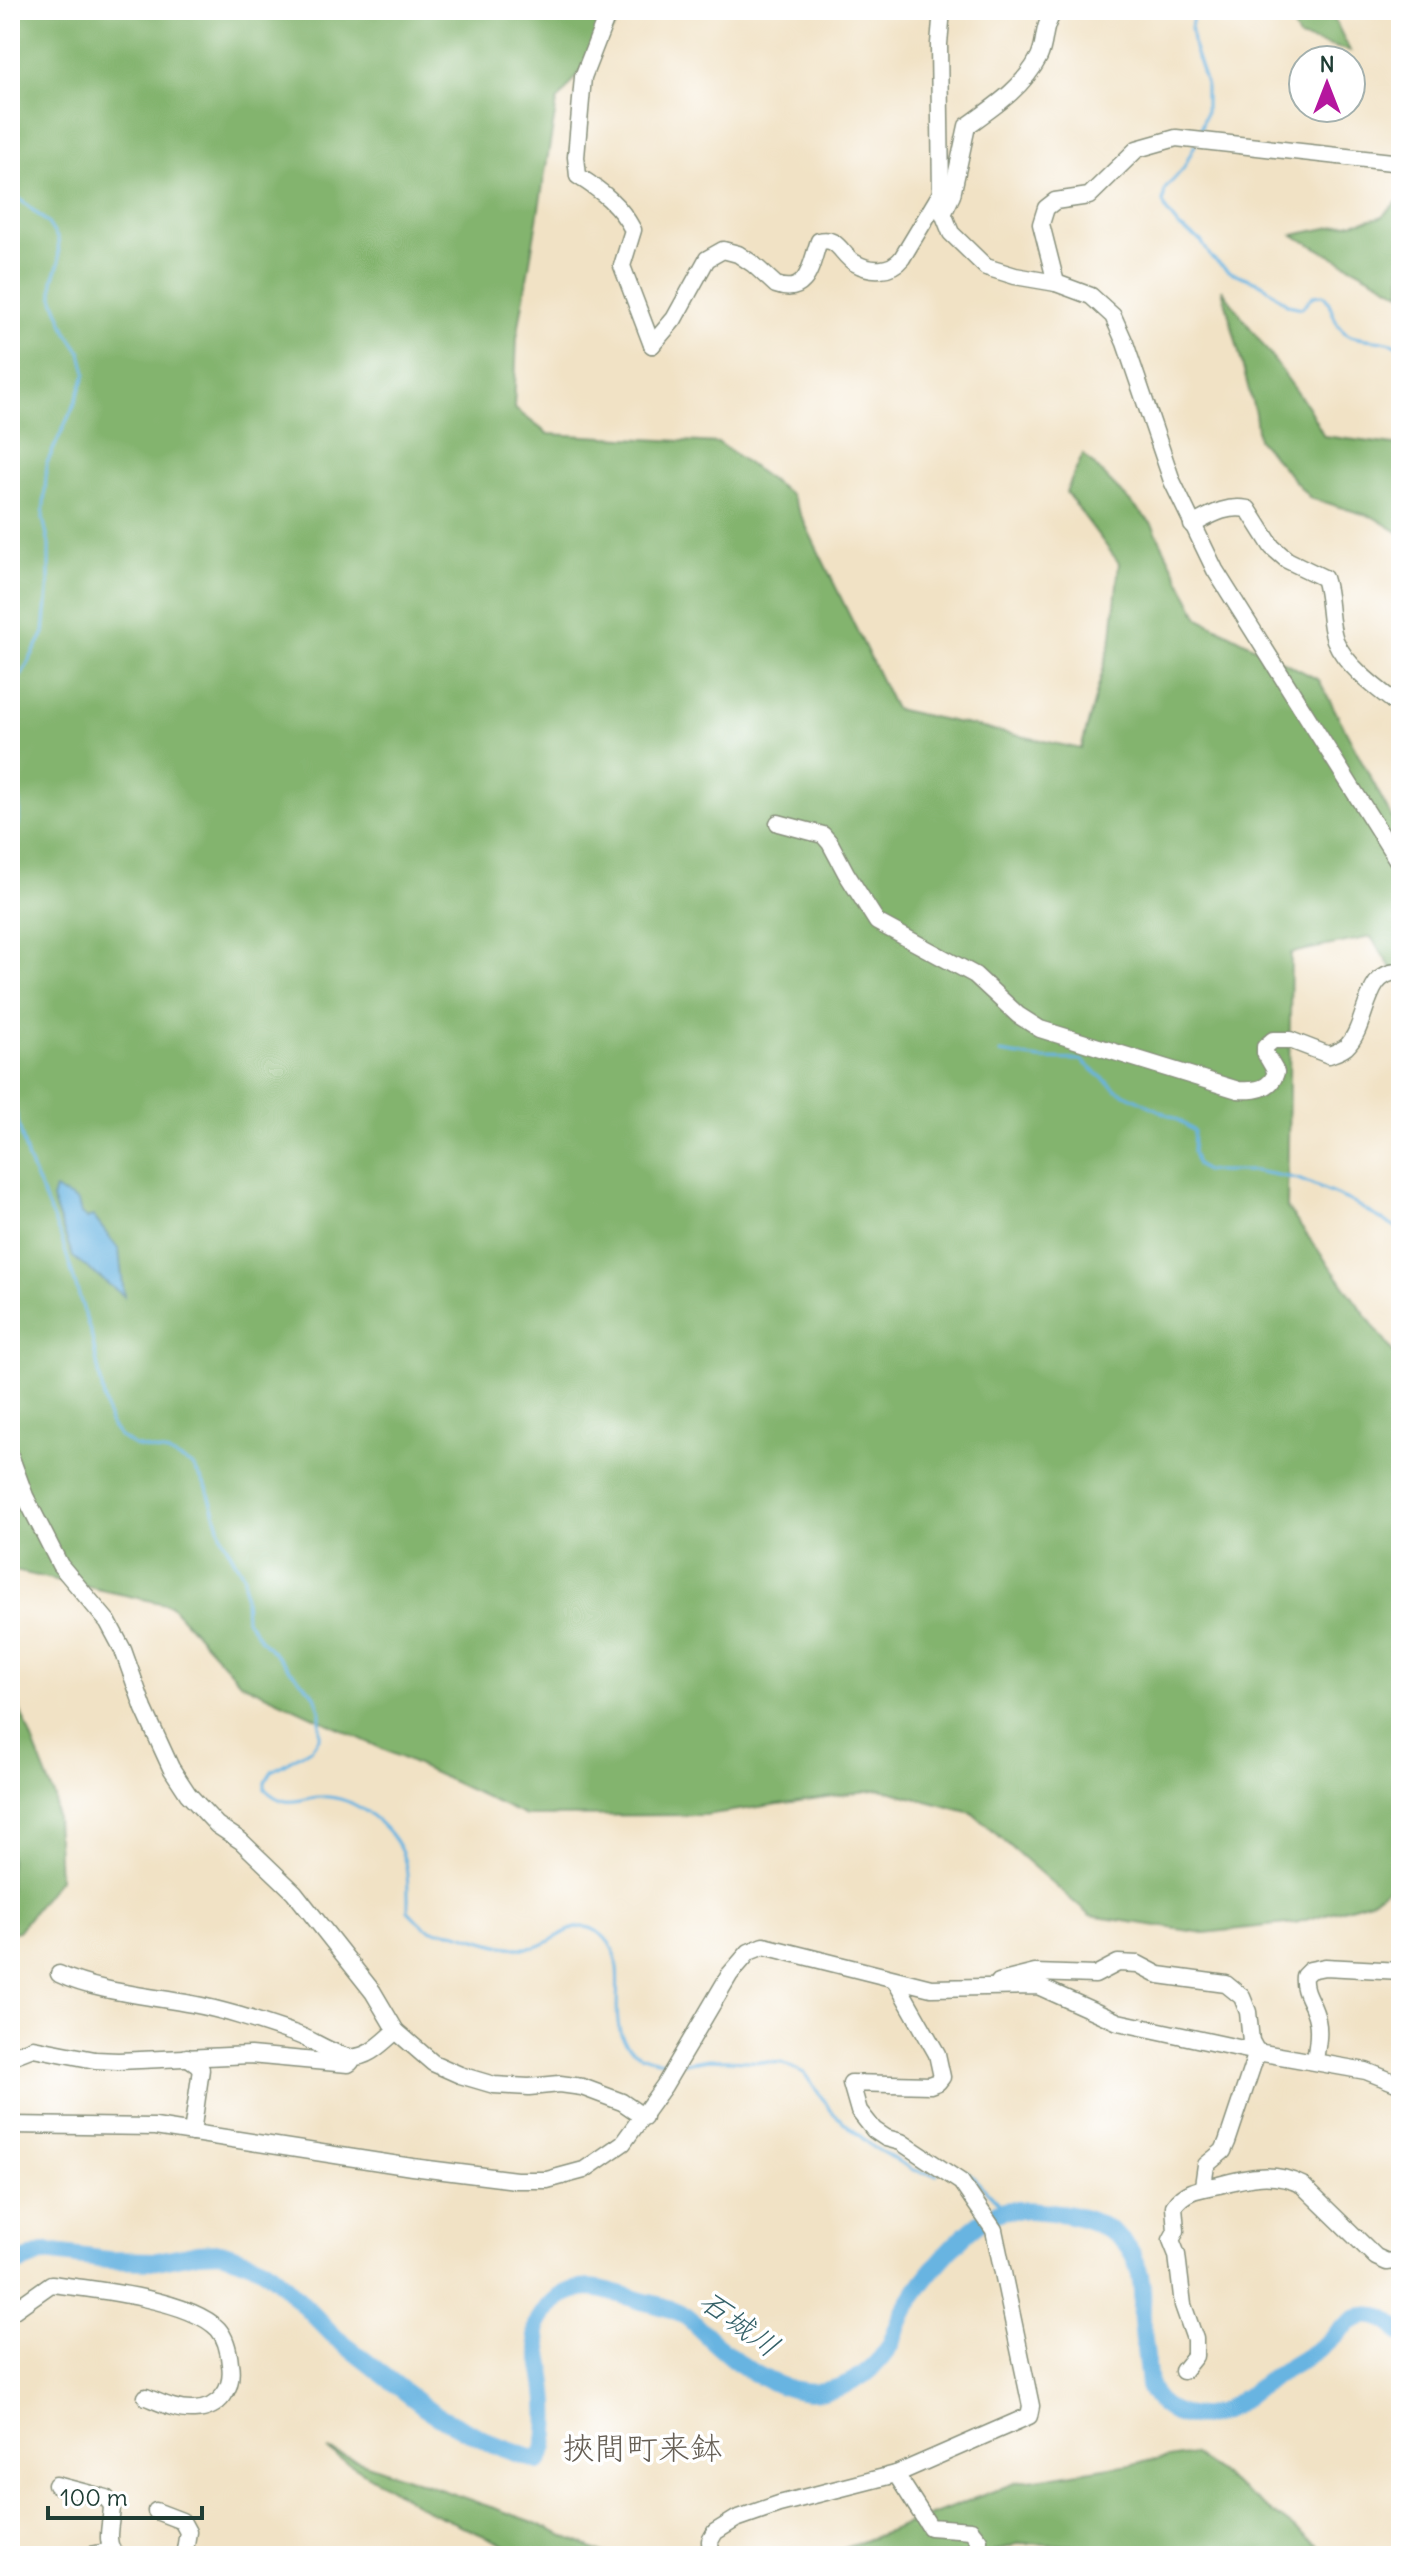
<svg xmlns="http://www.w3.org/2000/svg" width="1411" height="2566" viewBox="0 0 1411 2566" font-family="Delius,'Klee One',sans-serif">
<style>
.forest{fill:#83b46e;stroke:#517851;stroke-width:2}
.water{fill:#68b4e1;stroke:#44788a;stroke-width:2}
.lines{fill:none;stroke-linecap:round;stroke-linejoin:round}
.stream{stroke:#68b4e1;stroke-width:3}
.river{stroke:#68b4e1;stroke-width:18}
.minor-casing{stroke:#88907c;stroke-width:19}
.minor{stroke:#fff;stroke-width:16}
.labels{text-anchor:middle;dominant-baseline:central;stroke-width:7;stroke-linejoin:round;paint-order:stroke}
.water-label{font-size:30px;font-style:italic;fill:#356168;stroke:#fff}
.quarter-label{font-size:32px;fill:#665f55;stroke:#fff}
</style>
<rect width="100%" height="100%" fill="#fff"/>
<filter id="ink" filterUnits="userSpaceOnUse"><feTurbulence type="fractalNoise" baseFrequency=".0125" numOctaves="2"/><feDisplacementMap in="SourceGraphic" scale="16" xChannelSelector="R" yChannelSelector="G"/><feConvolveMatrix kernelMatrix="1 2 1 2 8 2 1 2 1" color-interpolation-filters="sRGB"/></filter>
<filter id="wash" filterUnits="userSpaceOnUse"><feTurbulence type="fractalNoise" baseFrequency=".006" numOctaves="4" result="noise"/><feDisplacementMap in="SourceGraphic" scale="32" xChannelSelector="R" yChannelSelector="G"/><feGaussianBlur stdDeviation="1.8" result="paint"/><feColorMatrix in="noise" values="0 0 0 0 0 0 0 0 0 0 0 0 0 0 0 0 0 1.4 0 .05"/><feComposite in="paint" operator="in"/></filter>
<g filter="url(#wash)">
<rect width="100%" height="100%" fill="#f1e2c5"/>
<!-- forest -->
<g class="forest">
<polygon points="10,10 628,10 557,102 517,338 514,408 548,434 719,443 791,495 895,709 1081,749 1112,637 1119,563 1066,492 1083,454 1152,524 1199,618 1319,680 1401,835 1401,983 1371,937 1291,953 1287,1208 1401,1363 1401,1879 1370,1901 1295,1923 1204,1933 1090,1916 972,1813 880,1789 705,1815 526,1816 241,1683 170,1605 10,1570"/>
<polygon points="1286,10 1330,10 1350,51 1299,38"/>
<polygon points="1401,198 1401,293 1293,235 1381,217"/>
<polygon points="1222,289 1308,407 1324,436 1401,446 1401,534 1373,517 1310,498 1258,439 1255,413"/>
<polygon points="10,1684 55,1798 59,1879 18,1931 10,1933"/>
<polygon points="327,2450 531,2521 609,2556 529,2556 424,2509"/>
<polygon points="1193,2454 1332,2556 1167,2556 1083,2546 1020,2543 982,2556 825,2556 1017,2482"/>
</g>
<!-- water -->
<polygon class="water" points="55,1189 78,1202 81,1214 87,1219 93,1216 119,1250 124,1296 73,1257 52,1199"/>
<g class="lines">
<!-- stream -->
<g class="stream">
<polyline points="1194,10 1191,28 1194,48 1206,84 1206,112 1199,134"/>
<path d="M1195 145 1183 169 1165 189 1163 202 1167 212 1179 227 1201 241 1211 257 1228 271 1262 284 1288 305 1302 308 1313 296 1323 295C1336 306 1330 327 1351 336 1367 342 1389 337 1401 349"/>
<polyline points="10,191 47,222 58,239 59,263 53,280 53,297 67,332 81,353 86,373 75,403 47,463 43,518 49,544 49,582 44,633 10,696"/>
<path d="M10 758C21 776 23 829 10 846"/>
<polyline points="10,952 15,957 15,986 10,1009"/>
<polyline points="1000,1053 1040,1059 1081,1060 1117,1090 1177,1119 1194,1131 1193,1152 1197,1165 1205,1171 1255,1171 1298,1179 1348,1200 1401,1231"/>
<path d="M10 1091 28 1160 62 1240 92 1338 109 1423 119 1436 134 1446 168 1453 193 1466 207 1488 223 1539 244 1577 246 1619 261 1640 315 1695 320 1710V1736L312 1748 272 1771 265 1782V1789C289 1813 303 1794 329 1797 360 1800 397 1831 405 1862 409 1878 408 1895 408 1911 414 1916 420 1925 427 1928 435 1932 448 1931 457 1933 481 1940 510 1952 536 1947 556 1942 576 1916 598 1932 648 1965 574 2057 673 2062"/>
<polyline points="684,2063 709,2059 783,2063 804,2073 833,2113 873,2147 913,2170 937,2175"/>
<polyline points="956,2171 967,2171 1005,2210"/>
</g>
<!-- river -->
<path class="river" d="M10 2266 46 2252 108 2260 157 2261 198 2253 221 2252 248 2261 264 2268 281 2282 336 2338 431 2412 494 2445 539 2461C554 2435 546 2384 540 2354 539 2345 535 2334 537 2325 540 2315 552 2302 560 2297 585 2279 615 2293 641 2301 657 2305 674 2308 687 2317 698 2326 707 2337 718 2346 740 2366 772 2387 802 2391 837 2396 871 2376 889 2347 896 2334 899 2320 906 2308 922 2280 971 2218 1003 2211 1016 2208 1061 2212 1075 2216 1115 2226 1139 2247 1142 2290 1143 2300 1141 2310 1142 2320 1144 2342 1147 2364 1149 2386 1159 2411 1185 2420 1210 2415 1230 2411 1252 2392 1268 2381 1286 2368 1307 2358 1325 2344 1336 2336 1349 2318 1364 2316 1380 2313 1391 2323 1401 2333"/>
</g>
</g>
<g filter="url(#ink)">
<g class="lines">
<defs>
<g id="minor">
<path d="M609 10 583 77 576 157 578 176C602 191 620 205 633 230L622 266 652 345"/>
<polyline points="942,10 939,44 941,193 943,213 951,233 986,267 1015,276 1056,283 1091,296 1113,316 1125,343 1172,481 1215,570 1401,866"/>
<path d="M944 212 952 195 967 126C995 106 1023 88 1039 57 1047 39 1041 29 1055 10"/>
<polyline points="1056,283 1041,224 1046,208 1055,201 1089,196 1137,149 1176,138 1401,163"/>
<path d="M652 345 674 319 707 259 723 250 738 254 753 264 776 285C809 297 811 262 819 241 838 236 841 255 855 263 871 272 891 272 902 258L941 193"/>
<path d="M1192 525C1211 515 1225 505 1248 509L1272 547 1287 560 1324 578C1331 598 1328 620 1335 640 1346 667 1379 690 1401 707"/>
<path d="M778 823 823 835 830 843 846 873 877 922 975 975 1018 1015 1040 1029 1238 1090C1254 1091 1271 1090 1276 1072L1265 1053V1047L1273 1040H1290L1329 1055C1334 1053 1341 1051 1346 1047 1369 1026 1363 969 1401 972"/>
<polyline points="10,1455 25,1496 60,1565 108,1622 123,1650 144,1709 171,1768 188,1794 217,1825 241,1841 294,1892 373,1992 396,2031 433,2063 460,2075 494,2085 529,2087 560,2084 582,2087 622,2102 644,2117"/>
<path d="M59 1974C96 1992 151 1996 192 2004 225 2010 260 2022 293 2033 310 2038 333 2055 349 2057 368 2059 383 2042 396 2031"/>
<polyline points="999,1982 1035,1973 1095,1975 1118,1963 1138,1964 1159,1975 1226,1984 1242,1997 1248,2012 1251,2041 1257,2052"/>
<polyline points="10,2053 15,2055 33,2048 95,2060 118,2061 250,2055 348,2064 351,2062"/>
<polyline points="187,2057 197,2064 201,2069 192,2133"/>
<path d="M1315 2060C1317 2046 1320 2033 1317 2020 1314 2003 1302 1993 1304 1976L1310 1970 1325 1967 1401 1971"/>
<polyline points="10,2125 155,2127 412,2167 516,2180 547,2180 584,2170 623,2143 664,2086 730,1974 749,1952 764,1946 931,1988 1038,1986 1118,2022 1257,2052 1366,2071 1401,2085"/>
<polyline points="1203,2186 1206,2165 1223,2151 1227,2142 1257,2052"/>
<path d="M10 2313 51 2284C92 2289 189 2299 218 2329 226 2338 229 2352 230 2364 234 2388 220 2409 194 2410 177 2411 161 2403 146 2397"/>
<path d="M1183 2371 1195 2356V2339L1183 2305 1177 2255 1171 2240 1176 2231 1174 2206C1186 2189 1201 2189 1219 2185 1248 2177 1274 2171 1302 2185L1376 2257 1387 2262 1401 2260"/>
<polyline points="896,2474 930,2527 971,2530 979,2540 974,2556"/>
<path d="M56 2485 106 2498 112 2505C112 2523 103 2541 116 2556"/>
<polyline points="156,2511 182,2521 188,2532 184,2556"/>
<polyline points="86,2556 111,2551"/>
<polyline points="711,2556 710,2541 715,2532 736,2519 779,2504 896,2474 1029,2416 1031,2406 994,2230 961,2182 901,2142 886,2138 874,2130 859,2111 851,2083 930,2085 938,2082 942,2077 937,2054 895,1980"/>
</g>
</defs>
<!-- minor casing -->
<use href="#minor" class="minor-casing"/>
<!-- minor -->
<use href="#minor" class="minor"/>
</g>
</g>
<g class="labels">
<!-- water labels -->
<g class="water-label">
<text transform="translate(740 2323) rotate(36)">石城川</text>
</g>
<!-- quarter labels -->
<g class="quarter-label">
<text x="642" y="2447">挾間町来鉢</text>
</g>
</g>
<!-- margin -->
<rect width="1411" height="2566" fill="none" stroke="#fff" stroke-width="40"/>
<!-- north arrow -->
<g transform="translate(1327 84)"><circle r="38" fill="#ffffff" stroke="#a5b1ae" stroke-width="2"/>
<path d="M0-6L14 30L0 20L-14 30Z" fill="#b5179e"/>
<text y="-12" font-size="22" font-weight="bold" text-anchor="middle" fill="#1f3d34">N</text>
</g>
<!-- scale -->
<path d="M48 2506v12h154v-12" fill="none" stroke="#1f3d34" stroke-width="4"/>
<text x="60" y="2506" font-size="24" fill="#1f3d34" stroke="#ffffff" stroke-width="6" paint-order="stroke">100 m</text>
</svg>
